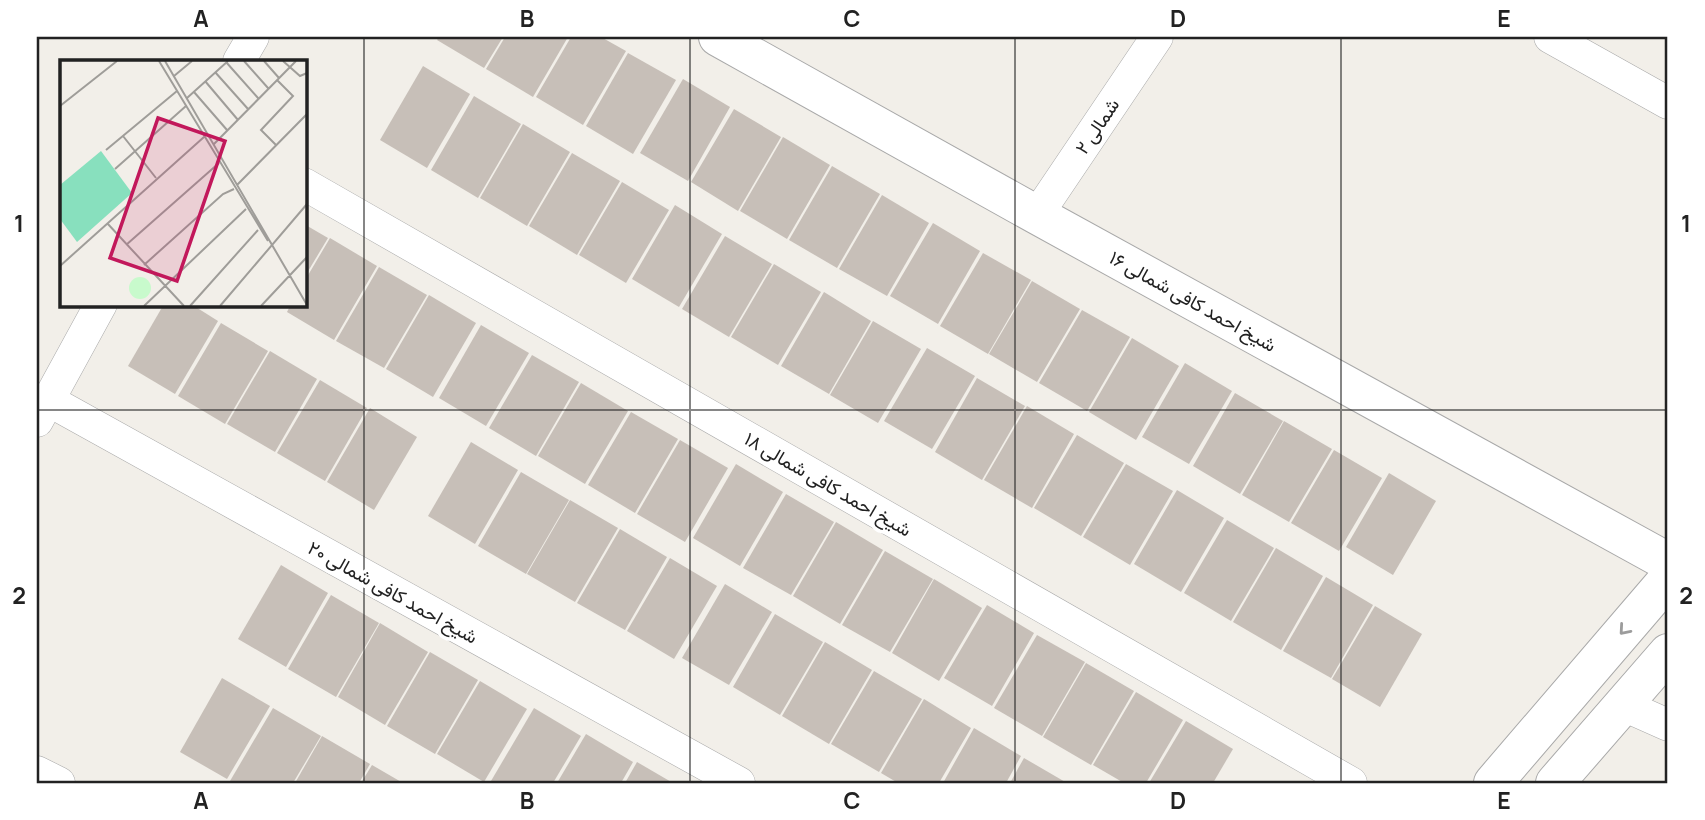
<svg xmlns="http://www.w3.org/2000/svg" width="1705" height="820" viewBox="0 0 1705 820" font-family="Manrope,Vazirmatn,sans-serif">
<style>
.building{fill:#c7bfb8}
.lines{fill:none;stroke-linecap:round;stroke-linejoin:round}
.minor-casing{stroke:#a9a9a9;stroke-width:33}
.tertiary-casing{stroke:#a9a9a9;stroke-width:40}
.minor{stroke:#fff;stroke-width:32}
.tertiary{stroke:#fff;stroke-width:38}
.oneway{stroke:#9c9c9c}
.grid{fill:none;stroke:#222;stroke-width:2;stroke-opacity:0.55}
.labels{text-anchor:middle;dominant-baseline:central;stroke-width:7;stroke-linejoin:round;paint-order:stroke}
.street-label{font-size:19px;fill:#222;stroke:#fff}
.inset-road{fill:none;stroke:#9f9d99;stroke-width:2}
.view{fill:#c2185b;fill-opacity:0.15;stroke:#c2185b;stroke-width:3.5}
.inset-edge{fill:none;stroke:#222;stroke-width:3.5}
.neatline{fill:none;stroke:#222;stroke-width:2.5}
.grid-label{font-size:23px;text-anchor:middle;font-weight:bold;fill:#222}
</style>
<rect width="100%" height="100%" fill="#f2efe9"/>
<!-- building -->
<g class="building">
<polygon points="439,37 503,37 484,68 437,40"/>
<polygon points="505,37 568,37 533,97 486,69"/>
<polygon points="571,37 601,37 626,51 583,125 536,97"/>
<polygon points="628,53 676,80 633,154 586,126"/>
<polygon points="423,66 470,94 427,168 380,140"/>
<polygon points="683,79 730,107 688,181 640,153"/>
<polygon points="474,96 521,124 478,198 431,170"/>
<polygon points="734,109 781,137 738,211 691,182"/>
<polygon points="523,124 570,152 527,226 480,198"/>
<polygon points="783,137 830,165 787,239 740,211"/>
<polygon points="572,153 620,181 577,255 529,226"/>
<polygon points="832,166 880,194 837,268 789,240"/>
<polygon points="622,182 669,210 626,283 579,255"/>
<polygon points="882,195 929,223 887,296 839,269"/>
<polygon points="675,205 722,234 679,307 632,279"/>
<polygon points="933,223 980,251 938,324 890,296"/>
<polygon points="304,224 328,238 304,278"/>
<polygon points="725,236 772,264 729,337 682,309"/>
<polygon points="330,238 377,266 334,340 287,312 291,304 304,304 304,282"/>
<polygon points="983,253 1031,280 988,354 940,326"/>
<polygon points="774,264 821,292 778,365 731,337"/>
<polygon points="379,267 427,295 384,368 336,341"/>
<polygon points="1032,281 1080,309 1037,382 989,354"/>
<polygon points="824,292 871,321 829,394 781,366"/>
<polygon points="429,295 476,323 433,397 386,369"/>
<polygon points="164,304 191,304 218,321 175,394 128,366"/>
<polygon points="1082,310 1130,337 1087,411 1039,383"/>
<polygon points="873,321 921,349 878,423 830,395"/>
<polygon points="221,323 268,351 225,424 178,396"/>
<polygon points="481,325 529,353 486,426 439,398"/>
<polygon points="1132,338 1179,366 1136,440 1089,412"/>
<polygon points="927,348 975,376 932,449 884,421"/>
<polygon points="270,351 317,379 275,452 227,424"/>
<polygon points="532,355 579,382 536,456 489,428"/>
<polygon points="1185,363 1232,391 1189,464 1142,437"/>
<polygon points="977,378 1025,406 982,480 935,452"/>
<polygon points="320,380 367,408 325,481 277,453"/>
<polygon points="581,383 628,411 585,484 538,456"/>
<polygon points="1235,393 1283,421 1240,494 1193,466"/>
<polygon points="1027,406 1074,434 1032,508 984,480"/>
<polygon points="370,408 417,437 374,510 327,482"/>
<polygon points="631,412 678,439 635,513 588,485"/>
<polygon points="1284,421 1332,449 1289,522 1242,495"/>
<polygon points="1077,435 1124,463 1081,536 1034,508"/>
<polygon points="680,440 728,468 685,542 637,514"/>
<polygon points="471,442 518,470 475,544 428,516"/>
<polygon points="1334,450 1382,478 1339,551 1291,523"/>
<polygon points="736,464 783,492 740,566 693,538"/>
<polygon points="1126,464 1173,491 1130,565 1083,537"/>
<polygon points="521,472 569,500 526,574 478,546"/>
<polygon points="1389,473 1436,501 1393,575 1346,547"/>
<polygon points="1177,490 1224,518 1181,592 1134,564"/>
<polygon points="786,494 834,522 791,595 743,568"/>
<polygon points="570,500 618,528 575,602 527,574"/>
<polygon points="1227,520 1274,548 1231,621 1184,593"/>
<polygon points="836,522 883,550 840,624 793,596"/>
<polygon points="620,529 667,557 625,630 577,603"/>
<polygon points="1276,548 1323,576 1281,650 1233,622"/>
<polygon points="885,551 933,579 890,652 842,625"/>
<polygon points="670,558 717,586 674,659 627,631"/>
<polygon points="281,565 328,593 286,667 238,639"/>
<polygon points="1326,577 1373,605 1331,678 1283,651"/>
<polygon points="934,579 982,608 939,681 892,653"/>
<polygon points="725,584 772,612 729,685 682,658"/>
<polygon points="331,595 379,623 336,697 288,669"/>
<polygon points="987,605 1034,633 992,706 944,678"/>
<polygon points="1375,606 1422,634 1380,707 1332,679"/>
<polygon points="775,614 823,642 780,715 733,687"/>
<polygon points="380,623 428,652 385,725 338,697"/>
<polygon points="1037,635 1085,662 1042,736 994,708"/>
<polygon points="825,642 872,670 829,744 782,716"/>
<polygon points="430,652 478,680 435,754 387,726"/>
<polygon points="1086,663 1134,691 1091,765 1043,737"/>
<polygon points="874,671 922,699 879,772 831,744"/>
<polygon points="222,678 270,706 227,779 180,752"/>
<polygon points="480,681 527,709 484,782 437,754"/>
<polygon points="1136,692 1183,720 1146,783 1124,783 1093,765"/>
<polygon points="924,699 971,728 939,783 898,783 881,773"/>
<polygon points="273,708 321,736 293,783 233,783 230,781"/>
<polygon points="534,708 581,736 553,783 494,783 491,781"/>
<polygon points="1186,721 1233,749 1213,783 1149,783"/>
<polygon points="974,728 1021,756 1006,783 943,783"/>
<polygon points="586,734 633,762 621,783 557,783"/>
<polygon points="322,736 370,764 359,783 295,783"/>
<polygon points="1024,758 1067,783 1010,783"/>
<polygon points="637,762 673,783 625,783"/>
<polygon points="372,765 403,783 361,783"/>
</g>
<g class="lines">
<defs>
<g id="minor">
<polyline points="1550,37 1668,103"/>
<polyline points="239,61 253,37"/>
<polyline points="304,184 1351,783"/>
<polyline points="1037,215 1157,37"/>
<polyline points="48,400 739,783"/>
<polyline points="37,421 101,304"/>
<polyline points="1623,705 1668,725"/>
<polyline points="37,772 59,783"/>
</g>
<g id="tertiary">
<polyline points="718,37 1037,215 1668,562"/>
<polyline points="1493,783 1668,579"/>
<polyline points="1555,783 1668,653"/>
</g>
</defs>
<!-- minor casing -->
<use href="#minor" class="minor-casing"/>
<!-- tertiary casing -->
<use href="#tertiary" class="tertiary-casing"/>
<!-- minor -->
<use href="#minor" class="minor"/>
<!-- tertiary -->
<use href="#tertiary" class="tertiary"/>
</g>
<!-- one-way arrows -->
<defs><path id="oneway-chevron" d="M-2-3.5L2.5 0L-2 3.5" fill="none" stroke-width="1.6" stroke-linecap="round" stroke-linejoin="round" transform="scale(1.75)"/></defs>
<use class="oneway" href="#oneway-chevron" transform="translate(1624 630) rotate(131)"/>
<!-- grid -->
<path class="grid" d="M364 37V783M690 37V783M1015 37V783M1341 37V783M37 410H1668"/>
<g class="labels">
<!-- street labels -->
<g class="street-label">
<text transform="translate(1097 126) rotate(-56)">۲ شمالی</text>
<text transform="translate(1193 301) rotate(29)">شیخ احمد کافی شمالی ۱۶</text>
<text transform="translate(828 484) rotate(30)">شیخ احمد کافی شمالی ۱۸</text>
<text transform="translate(393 592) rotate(29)">شیخ احمد کافی شمالی ۲۰</text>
</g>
</g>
<!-- overview -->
<g transform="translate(60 60)">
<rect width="247" height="247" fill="#f2efe9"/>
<path d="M69 228a11 11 0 1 1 22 0a11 11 0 1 1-22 0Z" fill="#c8facc"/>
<path d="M41 91 72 133 17 182 0 159V125Z" fill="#88e0be"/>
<path class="inset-road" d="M99 1 208 181M105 1 247 245M184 1 208 28M204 1 219 18M223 1 240 16 247 13M166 2 198 38M155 12 188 49M114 16 132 1M145 21 178 60M134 32 167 70M127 38 168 1M0 46 57 1M63 76 96 118M153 85 236 1M216 85 201 70 233 36 217 20M46 90 117 31M55 109 126 46M177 125 247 54M47 163 124 246M66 185 159 103M84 205 163 134 174 129M0 206 144 77M84 246 186 149M130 246 198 170M160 246 247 144M201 246 247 197"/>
<path class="view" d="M98 58 165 81 117 221 50 198Z"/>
<rect width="247" height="247" class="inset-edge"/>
</g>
<!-- border -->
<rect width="1705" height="820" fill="none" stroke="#ffffff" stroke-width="77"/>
<rect x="38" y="38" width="1628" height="744" class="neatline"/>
<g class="grid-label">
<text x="201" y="27">A</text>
<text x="527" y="27">B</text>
<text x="852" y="27">C</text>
<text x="1178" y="27">D</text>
<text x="1504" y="27">E</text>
<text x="19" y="232">1</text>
<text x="1686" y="232">1</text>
<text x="19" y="604">2</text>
<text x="1686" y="604">2</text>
<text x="201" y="809">A</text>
<text x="527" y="809">B</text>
<text x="852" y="809">C</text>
<text x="1178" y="809">D</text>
<text x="1504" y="809">E</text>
</g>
</svg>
